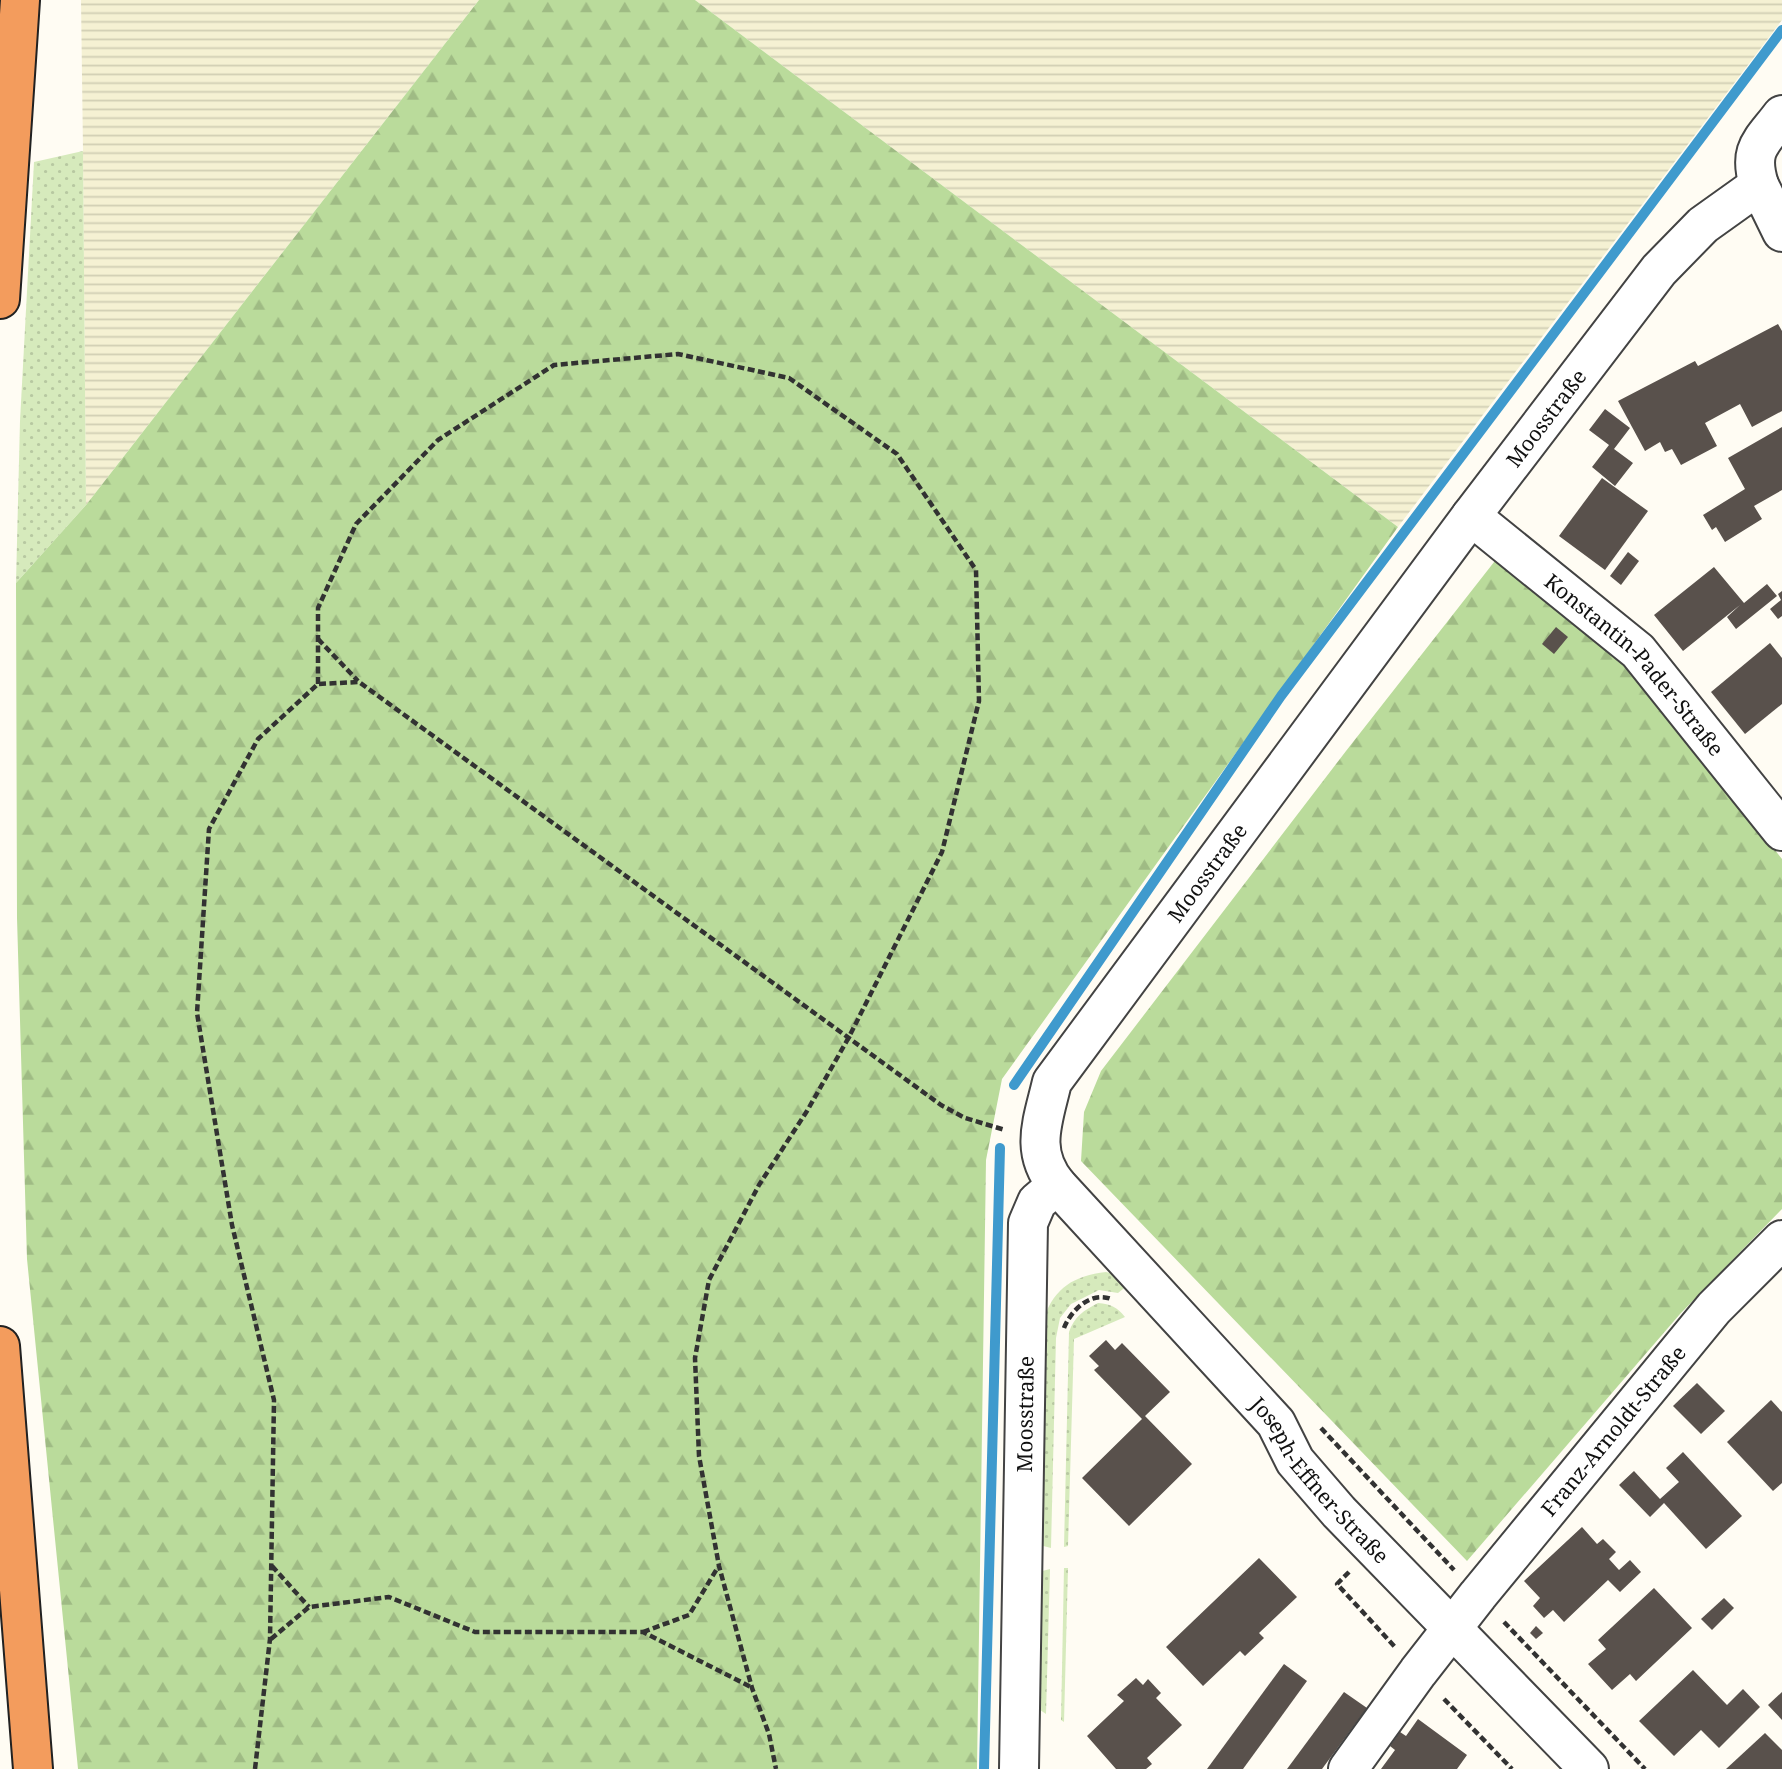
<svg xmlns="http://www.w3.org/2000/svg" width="1782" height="1769" viewBox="0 0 1782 1769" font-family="'Noto Serif',serif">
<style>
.farmland{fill:url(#farmland-rules)}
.grass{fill:url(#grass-dots)}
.forest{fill:url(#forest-firs)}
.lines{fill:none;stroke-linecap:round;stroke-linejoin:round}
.stream{stroke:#3f9acd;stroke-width:10}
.building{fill:#59514c}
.minor-casing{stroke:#434343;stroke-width:42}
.highway-casing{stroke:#212121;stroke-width:42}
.path{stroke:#323232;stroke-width:4.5;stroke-dasharray:7 3.5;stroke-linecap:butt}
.minor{stroke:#fff;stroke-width:38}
.highway{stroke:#f39c5d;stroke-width:38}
.labels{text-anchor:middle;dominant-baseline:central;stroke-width:7;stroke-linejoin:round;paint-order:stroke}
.street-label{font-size:21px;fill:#101010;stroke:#fff}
</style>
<defs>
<pattern id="farmland-rules" width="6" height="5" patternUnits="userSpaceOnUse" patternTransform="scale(1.75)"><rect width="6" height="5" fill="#f5f1d3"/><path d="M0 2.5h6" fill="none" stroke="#d1ceb4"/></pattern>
<pattern id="grass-dots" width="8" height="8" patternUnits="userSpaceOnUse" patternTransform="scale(1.75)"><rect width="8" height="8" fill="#d6eabc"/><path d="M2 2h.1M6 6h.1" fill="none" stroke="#b7c8a1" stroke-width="1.8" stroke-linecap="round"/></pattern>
<pattern id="forest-firs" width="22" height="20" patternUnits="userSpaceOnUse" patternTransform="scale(1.75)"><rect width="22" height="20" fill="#badb9b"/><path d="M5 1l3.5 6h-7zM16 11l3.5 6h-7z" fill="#9fbb84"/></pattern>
</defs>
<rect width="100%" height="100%" fill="#fffcf3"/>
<!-- farmland -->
<g class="farmland">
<polygon points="81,0 479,0 86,505 83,151"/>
<polygon points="695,0 1782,0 1782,20 1398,527"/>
</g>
<!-- grass -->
<g class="grass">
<polygon points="83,151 86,505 16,583 20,421 34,162"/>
<path d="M1106 1272 1121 1276 1128 1285 1118 1293 1099 1290 1071 1304 1060 1318 1056 1338 1051 1548 1032 1543 1044 1318C1055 1287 1074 1276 1106 1272Z"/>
<path d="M1098 1303C1111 1304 1117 1307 1125 1317L1074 1339 1068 1546 1064 1547 1069 1332C1074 1317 1084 1310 1098 1303Z"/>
<polygon points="1064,1568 1068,1568 1064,1722 1061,1720"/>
<polygon points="1050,1569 1046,1714 1030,1703 1031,1574"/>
</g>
<!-- forest -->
<g class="forest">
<polygon points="479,0 695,0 1398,527 1002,1079 986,1160 977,1769 78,1769 27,1259 17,918 16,583 86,505"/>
<polygon points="1498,557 1626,660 1782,859 1782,1209 1680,1314 1467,1561 1081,1161 1084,1112 1101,1071 1346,751"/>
</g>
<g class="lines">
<!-- stream -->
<g class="stream">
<polyline points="1014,1085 1281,696 1782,30"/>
<polyline points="984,1769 1000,1148"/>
</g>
</g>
<!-- building -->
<g class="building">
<polygon points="1778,324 1782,331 1782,411 1752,427 1740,404 1705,423 1717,446 1681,465 1672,449 1665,452 1660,442 1645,451 1618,401 1695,361 1698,366"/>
<polygon points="1605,409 1630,428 1614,449 1633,463 1615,486 1592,467 1609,445 1589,430"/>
<polygon points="1782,427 1782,490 1754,506 1762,519 1725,542 1716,527 1712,530 1703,515 1745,489 1728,458"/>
<polygon points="1602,478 1648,511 1605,570 1559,536"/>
<polygon points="1628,552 1639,561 1621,585 1610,576"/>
<polygon points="1714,567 1744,603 1767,584 1777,596 1736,629 1727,617 1740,605 1683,651 1654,615"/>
<polygon points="1782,591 1782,616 1778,619 1770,609 1781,600 1778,594"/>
<polygon points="1556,627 1568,637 1554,654 1542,644"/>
<polygon points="1770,643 1782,658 1782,704 1745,734 1711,692"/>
<polygon points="1106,1340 1115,1350 1122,1343 1170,1392 1145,1416 1192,1464 1129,1526 1082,1478 1142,1419 1094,1370 1099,1366 1089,1356"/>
<polygon points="1697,1383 1725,1411 1701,1434 1673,1406"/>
<polygon points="1771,1400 1782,1412 1782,1483 1773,1491 1727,1442"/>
<polygon points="1683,1452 1742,1516 1706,1549 1664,1503 1650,1517 1619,1485 1634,1471 1660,1499 1679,1482 1666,1468"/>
<polygon points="1582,1527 1597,1544 1603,1539 1616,1552 1609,1559 1619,1570 1630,1560 1641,1572 1620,1592 1608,1580 1564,1622 1553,1610 1544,1618 1533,1606 1540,1598 1524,1581"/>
<polygon points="1259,1558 1297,1597 1259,1633 1264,1638 1245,1656 1240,1651 1203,1686 1166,1647"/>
<polygon points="1654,1588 1692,1628 1636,1681 1630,1674 1612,1690 1588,1664 1606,1649 1598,1640"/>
<polygon points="1724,1598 1734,1608 1712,1630 1701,1619"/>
<polygon points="1536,1626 1543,1633 1536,1639 1530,1633"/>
<polygon points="1284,1664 1307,1681 1243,1769 1207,1769"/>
<polygon points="1693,1670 1727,1705 1743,1689 1760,1707 1719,1748 1701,1730 1674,1756 1639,1721"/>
<polygon points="1136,1678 1143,1685 1148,1679 1161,1693 1156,1698 1182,1725 1147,1758 1152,1764 1146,1769 1116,1769 1087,1736 1124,1701 1117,1695"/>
<polygon points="1344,1692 1367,1708 1322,1769 1287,1769"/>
<polygon points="1782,1692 1782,1720 1768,1705"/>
<polygon points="1418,1719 1467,1755 1457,1769 1381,1769 1395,1750 1390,1746 1400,1732 1406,1736"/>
<polygon points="1765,1733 1782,1750 1782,1769 1726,1769"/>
</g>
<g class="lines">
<defs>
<g id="minor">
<polyline points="1759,185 1782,232"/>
<path id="s1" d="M1471 516 1638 651 1782 831"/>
<path id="s2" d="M1057 1185 1276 1423 1295 1461 1339 1512 1589 1769"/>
<path id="s3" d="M1019 1769 1028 1223 1037 1202 1057 1185C1029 1151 1043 1121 1052 1082L1471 516 1659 270 1703 225 1759 185C1748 149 1761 143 1782 115"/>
<path id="s4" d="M1348 1769 1418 1672 1478 1595 1714 1308 1782 1240"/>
</g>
<g id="highway">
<polyline points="0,299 20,0"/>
<polyline points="0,1346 33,1769"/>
</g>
</defs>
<!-- minor casing -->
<use href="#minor" class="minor-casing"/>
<!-- highway casing -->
<use href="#highway" class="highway-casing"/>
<!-- path -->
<g class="path">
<polyline points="318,639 358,681"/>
<polyline points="318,684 318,608 356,524 438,440 554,365 678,354 789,378 897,454 976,570 979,701 942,852 849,1037 807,1111 759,1185 709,1280 695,1358 699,1456 719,1566 752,1688 769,1734 776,1769"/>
<path d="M1064 1328C1071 1310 1091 1291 1111 1299"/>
<polyline points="1321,1428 1454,1570"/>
<polyline points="272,1566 309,1607"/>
<polyline points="1349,1572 1337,1584 1395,1647"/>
<polyline points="1504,1622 1645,1769"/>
<polyline points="643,1632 689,1615 718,1567"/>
<polyline points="271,1639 309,1607 389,1597 475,1632 643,1632 751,1687"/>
<polyline points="1444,1699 1512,1769"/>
<polyline points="255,1769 270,1639 274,1400 232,1225 197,1013 209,829 258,739 318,684 359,682 941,1105 965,1118 1005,1130"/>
</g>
<!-- minor -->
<use href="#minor" class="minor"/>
<!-- highway -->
<use href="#highway" class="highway"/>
</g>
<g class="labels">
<!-- street labels -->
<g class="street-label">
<text stroke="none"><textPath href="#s3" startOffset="1531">Moosstraße</textPath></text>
<text stroke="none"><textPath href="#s1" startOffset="222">Konstantin-Pader-Straße</textPath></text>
<text stroke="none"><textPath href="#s3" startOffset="964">Moosstraße</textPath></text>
<text stroke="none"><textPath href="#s3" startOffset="355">Moosstraße</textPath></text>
<text stroke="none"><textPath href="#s4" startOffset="430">Franz-Arnoldt-Straße</textPath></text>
<text stroke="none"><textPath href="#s2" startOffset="396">Joseph-Effner-Straße</textPath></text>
</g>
</g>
</svg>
